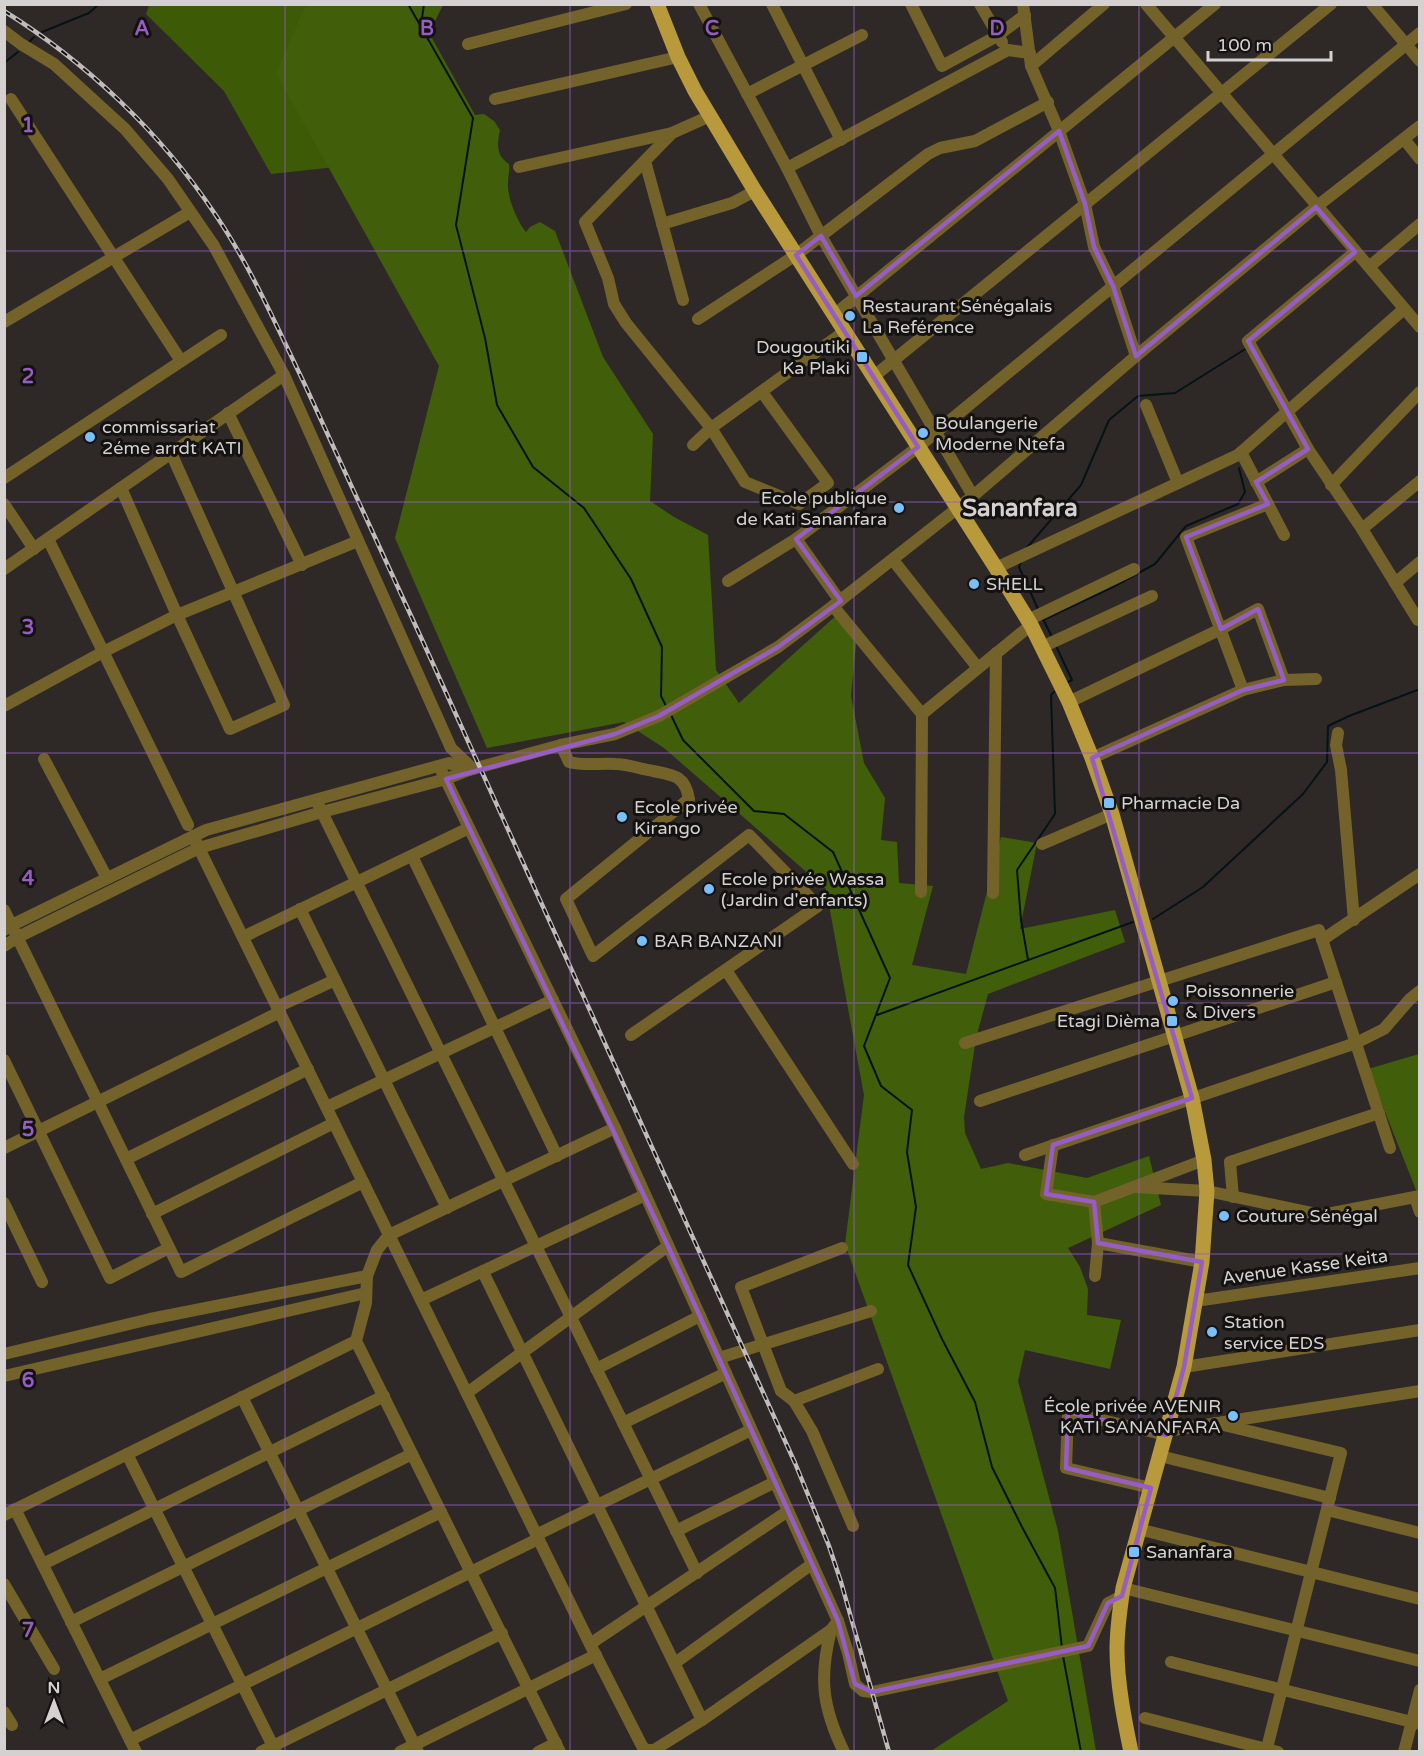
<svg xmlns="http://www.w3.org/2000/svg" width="1424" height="1756" viewBox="0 0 1424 1756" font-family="'Varela Round',sans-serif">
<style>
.green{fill:#3d5b06}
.forest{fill:#415f0b}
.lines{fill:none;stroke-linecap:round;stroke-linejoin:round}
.stream{stroke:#051317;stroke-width:2}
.minor{stroke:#74622b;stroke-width:12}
.major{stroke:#b8993c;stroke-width:15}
.rail-casing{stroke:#bfbcbb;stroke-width:4.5}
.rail{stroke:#141211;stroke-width:2;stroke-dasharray:7;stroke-linecap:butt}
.marked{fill:none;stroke:#965ec4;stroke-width:4.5;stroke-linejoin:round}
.grid{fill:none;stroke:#965ec4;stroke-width:1.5;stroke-opacity:0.55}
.poi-dot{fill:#7abff8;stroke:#141211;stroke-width:2}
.labels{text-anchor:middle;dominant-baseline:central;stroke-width:6;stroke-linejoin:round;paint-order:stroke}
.poi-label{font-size:18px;fill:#d4d1d0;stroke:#141211;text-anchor:start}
.street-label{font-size:18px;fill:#d4d1d0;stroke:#141211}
.district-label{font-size:24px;font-weight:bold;fill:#d4d1d0;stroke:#141211}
.grid-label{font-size:20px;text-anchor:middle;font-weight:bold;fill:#965ec4;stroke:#141211;stroke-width:6;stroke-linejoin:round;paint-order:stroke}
</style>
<rect width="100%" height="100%" fill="#2e2927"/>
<!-- green -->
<polygon class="green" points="149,5 349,5 391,161 271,174 224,91 146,14"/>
<!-- forest -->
<g class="forest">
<path d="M306 5H443L429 33 475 115 484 114 494 121 500 130C497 144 496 156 509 164 510 171 508 176 508 183 507 197 517 221 526 232L530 227 540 222 555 231 603 357 653 434 650 501 674 517 708 535 716 670 739 703 839 613 857 634 851 696 864 763 885 798 881 840 897 842 899 883 933 886 912 965 966 974 1001 837 1037 843 1020 929 1115 910 1125 942 988 994 976 1038 964 1117 965 1133 981 1169 1008 1163 1087 1178 1149 1156 1161 1205 1068 1248 1080 1267 1088 1289 1087 1315 1121 1320 1110 1369 1025 1350 1018 1381 1058 1531 1096 1751H931L1008 1701 845 1244 864 1095 826 889 664 748 624 722 487 748 395 538 439 366 276 73Z"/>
<polygon points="1419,1054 1419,1195 1418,1195 1368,1069"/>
</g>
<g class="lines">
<!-- stream -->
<g class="stream">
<polyline points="408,4 473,118 456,225 485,338 497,405 533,467 584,508 631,579 662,647 661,696 667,708"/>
<polyline points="421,25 424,4"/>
<polyline points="42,32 89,13 99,4"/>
<polyline points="29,42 34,37"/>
<polyline points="4,63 18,52"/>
<polyline points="1024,551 1081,485 1109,420 1138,396 1175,393 1247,348"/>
<polyline points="1021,562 1019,567 1038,609"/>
<polyline points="1042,617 1053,639"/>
<polyline points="1043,620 1113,587 1155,564 1186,526 1238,504 1245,492 1239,468"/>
<polyline points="1056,646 1072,680 1068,682"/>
<polyline points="671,715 683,740 754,811 784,814 833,852 890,978 864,1046 881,1086 912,1110 907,1152 916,1207 908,1265 942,1339 975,1402 992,1467 1022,1527 1055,1588 1062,1648"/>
<polyline points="1153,919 1203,887 1303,794 1327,762 1328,726 1349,716 1420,689"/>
<polyline points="1028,960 1021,920 1017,870 1055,814 1051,695 1054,692"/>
<polyline points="877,1015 1133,922"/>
<polyline points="1063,1656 1081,1752"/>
</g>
<!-- minor -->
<g class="minor">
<polyline points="699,4 787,168 821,236 973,496"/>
<polyline points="772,4 841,140"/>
<polyline points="911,4 942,66 997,36 1025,15"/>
<polyline points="980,4 1002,42"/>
<polyline points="1023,4 1031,66 1059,131 1085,204 1094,247 1113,286 1136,356"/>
<polyline points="1146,4 1420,327"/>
<polyline points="1372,4 1420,61"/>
<polyline points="4,31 21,44 54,64 125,129 168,179 214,246 284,375 451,748 473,769"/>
<polyline points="468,44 626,4"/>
<polyline points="1031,66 1104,4"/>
<polyline points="747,94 862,35"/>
<polyline points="11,99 181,361"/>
<polyline points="495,99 678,57"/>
<polyline points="672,133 585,222 608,278 614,304 626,323 711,428 745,482 799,504 828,483 762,392"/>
<polyline points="1404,139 1420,159"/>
<polyline points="645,161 683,300"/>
<polyline points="519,167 672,133 710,116"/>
<polyline points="787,168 1008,50 1030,53"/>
<polyline points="662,224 732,203 755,191"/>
<polyline points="1355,252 1248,341 1308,449 1362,529 1418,620"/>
<polyline points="1369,267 1420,224"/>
<polyline points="834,315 1215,4"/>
<polyline points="698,319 796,255 928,154 940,148 975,141 1048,102"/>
<polyline points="4,322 190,212"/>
<polyline points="873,377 1331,4"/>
<polyline points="1146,405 1178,483"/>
<polyline points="228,413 302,565"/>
<polyline points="693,445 711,428 845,331"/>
<polyline points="1241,452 1284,535"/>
<polyline points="4,478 221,335"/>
<polyline points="1256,482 1308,449"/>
<polyline points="1331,485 1420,392"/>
<polyline points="121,488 177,615 230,729 284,705 171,453"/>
<polyline points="4,504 34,549"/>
<polyline points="1362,529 1420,481"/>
<polyline points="48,539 188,825"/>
<polyline points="796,539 840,601"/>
<polyline points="893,560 978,668"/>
<polyline points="996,568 1238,455 1404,309"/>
<polyline points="4,569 284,375"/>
<polyline points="728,581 796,539 918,447 1420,33"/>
<polyline points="1395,583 1420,562"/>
<polyline points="833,606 922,714 921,892"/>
<polyline points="1028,620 1134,569"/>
<polyline points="1042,647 1152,596"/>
<polyline points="1243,690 1186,537 1268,504"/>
<polyline points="1069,702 1221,629 1258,609 1284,680"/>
<polyline points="4,706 103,652 177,615 358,541"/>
<polyline points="922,714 1031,625"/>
<polyline points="1338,733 1336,745 1341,770 1354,920"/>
<path d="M561 745 569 762C584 766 600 763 616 764 628 764 640 769 653 771 673 775 685 775 689 799L566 899 593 956 749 835 818 906 631 1035"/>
<polyline points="1092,758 1243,690 1284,680 1316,679"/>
<polyline points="44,759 107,878"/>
<polyline points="439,766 615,1128 838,1621 848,1653 855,1684 863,1691 872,1692 1088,1646 1108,1603 1122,1596"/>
<polyline points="316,800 697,1573"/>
<polyline points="193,836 590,1644 642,1746 646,1750 654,1750 702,1720 831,1630 838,1621"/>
<polyline points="1042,844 1112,814"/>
<polyline points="412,856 557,1156"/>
<polyline points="993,893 996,653"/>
<polyline points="300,909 447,1208"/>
<polyline points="4,910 181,1272 363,1182"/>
<polyline points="4,930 12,925 206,830 449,763 469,770"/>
<polyline points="243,937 469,828"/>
<polyline points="1322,940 1420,874"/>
<polyline points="4,946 18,937 199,848 322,812 446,779 469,770 561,745 615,734 659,716 778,647 833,606 973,496 1136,356 1316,207 1420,126"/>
<polyline points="726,970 853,1164"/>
<polyline points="277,1007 335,980"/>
<polyline points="965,1043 1319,930 1390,1148"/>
<polyline points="4,1060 110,1278 169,1248"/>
<polyline points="980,1101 1336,982"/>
<polyline points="327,1107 553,1000"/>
<polyline points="1053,1145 1046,1194 1094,1202 1204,1160"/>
<polyline points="4,1148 280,1012"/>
<polyline points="1025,1155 1356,1043 1384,1029 1410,999 1420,991"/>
<polyline points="126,1159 308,1069"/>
<polyline points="1135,1187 1207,1191 1322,1215 1420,1196"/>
<polyline points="1233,1197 1230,1162 1379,1113"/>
<polyline points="1415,1197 1420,1212"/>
<polyline points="1094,1202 1098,1243 1095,1276"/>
<polyline points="4,1203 42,1282"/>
<polyline points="152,1214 334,1123"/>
<polyline points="1098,1243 1202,1262"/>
<polyline points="842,1248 741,1287 781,1391 794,1401 812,1431 853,1526"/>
<polyline points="483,1272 702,1720"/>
<polyline points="421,1300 645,1195"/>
<polyline points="1196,1301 1420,1268"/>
<polyline points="4,1354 150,1319 367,1276"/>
<polyline points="719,1358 871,1311"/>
<polyline points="1184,1367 1420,1330"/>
<polyline points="596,1369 700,1316"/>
<polyline points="4,1376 366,1293"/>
<polyline points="467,1393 668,1246"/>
<polyline points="242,1397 418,1752"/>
<polyline points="794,1401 878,1369"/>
<polyline points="623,1423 726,1373"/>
<polyline points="1215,1423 1341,1453 1266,1752"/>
<polyline points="1167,1431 1420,1391"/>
<polyline points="127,1454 276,1752"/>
<polyline points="1160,1456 1330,1498"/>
<polyline points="1151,1488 1066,1468 1068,1412 1166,1435"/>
<polyline points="15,1509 136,1752"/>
<polyline points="1327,1510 1420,1533"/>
<polyline points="4,1515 356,1341"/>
<polyline points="1138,1529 1420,1599"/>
<polyline points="676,1531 775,1482"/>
<polyline points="536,1535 751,1430"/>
<polyline points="43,1564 384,1396"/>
<polyline points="4,1584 54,1669"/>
<polyline points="1123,1588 1420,1661"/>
<polyline points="71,1622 412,1454"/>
<path d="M831 1630C819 1677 822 1707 844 1752"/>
<polyline points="590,1644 788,1511"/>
<polyline points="1171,1662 1420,1724"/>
<polyline points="675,1663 812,1564"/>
<polyline points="100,1679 441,1512"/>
<polyline points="4,1712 12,1725"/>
<polyline points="1145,1718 1278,1752"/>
<polyline points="130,1740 538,1539"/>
<polyline points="261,1752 502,1633"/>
<polyline points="400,1752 596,1655"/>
<polyline points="538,1752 556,1743"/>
<polyline points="560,1752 356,1341 366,1303 367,1276 377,1250 389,1235 615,1128"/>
<polyline points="1404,1752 1420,1690"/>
</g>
<!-- major -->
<path class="major" d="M657 4 678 57 695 91 755 191 996 568 1031 625 1069 702 1092 758 1112 814 1192 1098 1204 1160 1207 1191 1202 1262 1184 1367 1123 1588C1120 1608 1117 1628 1117 1649 1117 1683 1124 1718 1131 1752"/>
<defs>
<path id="rail" d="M4 11C86 62 161 133 215 214 251 267 277 327 305 385 345 471 384 558 424 644 548 917 671 1190 795 1463L829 1546 841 1582 889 1752"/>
</defs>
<!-- rail casing -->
<use href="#rail" class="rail-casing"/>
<!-- rail -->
<use href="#rail" class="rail"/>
</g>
<!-- marked area -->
<path class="marked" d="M1059 131 1085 204 1094 247 1113 286 1136 356 1316 207 1355 252 1248 341 1308 449 1256 482 1268 504 1186 537 1221 629 1258 609 1284 680 1243 690 1092 758 1192 1098 1053 1145 1046 1194 1094 1202 1098 1243 1202 1262 1184 1367 1166 1435 1068 1412 1066 1468 1151 1488 1122 1596 1108 1603 1088 1646 872 1692 855 1684 838 1621 668 1246 446 779 615 734 659 716 778 647 841 601 796 539 918 447 796 255 821 236 856 296Z"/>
<!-- grid -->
<path class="grid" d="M285 4V1752M570 4V1752M854 4V1752M1139 4V1752M4 251H1420M4 502H1420M4 753H1420M4 1003H1420M4 1254H1420M4 1505H1420"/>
<!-- markers -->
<g class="poi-dot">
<circle cx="850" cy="316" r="6"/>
<rect x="856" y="351" width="12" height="12" rx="3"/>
<circle cx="923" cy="433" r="6"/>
<circle cx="90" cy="437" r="6"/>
<circle cx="899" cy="508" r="6"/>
<circle cx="974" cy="584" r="6"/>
<rect x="1103" y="797" width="12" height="12" rx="3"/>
<circle cx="622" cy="817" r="6"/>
<circle cx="709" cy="889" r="6"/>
<circle cx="642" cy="941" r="6"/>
<circle cx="1173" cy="1001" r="6"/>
<rect x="1166" y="1015" width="12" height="12" rx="3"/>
<circle cx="1224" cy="1216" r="6"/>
<circle cx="1212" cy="1332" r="6"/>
<circle cx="1233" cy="1416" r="6"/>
<rect x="1128" y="1546" width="12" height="12" rx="3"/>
</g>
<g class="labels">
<!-- poi labels -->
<g class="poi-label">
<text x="862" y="306">Restaurant Sénégalais<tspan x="862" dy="21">La Reférence</tspan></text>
<text x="850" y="347" text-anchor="end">Dougoutiki<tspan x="850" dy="21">Ka Plaki</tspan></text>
<text x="935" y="423">Boulangerie<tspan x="935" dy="21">Moderne Ntefa</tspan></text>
<text x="102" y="427">commissariat<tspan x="102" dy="21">2éme arrdt KATI</tspan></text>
<text x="887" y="498" text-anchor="end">Ecole publique<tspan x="887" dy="21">de Kati Sananfara</tspan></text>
<text x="986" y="584">SHELL</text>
<text x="1121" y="803">Pharmacie Da</text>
<text x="634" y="807">Ecole privée<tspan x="634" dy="21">Kirango</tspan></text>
<text x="721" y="879">Ecole privée Wassa<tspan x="721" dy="21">(Jardin d'enfants)</tspan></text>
<text x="654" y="941">BAR BANZANI</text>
<text x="1185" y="991">Poissonnerie<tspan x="1185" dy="21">&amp; Divers</tspan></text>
<text x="1160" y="1021" text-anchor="end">Etagi Dièma</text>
<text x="1236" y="1216">Couture Sénégal</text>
<text x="1224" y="1322">Station<tspan x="1224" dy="21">service EDS</tspan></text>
<text x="1221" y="1406" text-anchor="end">École privée AVENIR<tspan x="1221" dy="21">KATI SANANFARA</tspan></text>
<text x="1146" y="1552">Sananfara</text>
</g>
<!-- street labels -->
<g class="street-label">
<text transform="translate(1305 1267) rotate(-8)">Avenue Kasse Keita</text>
</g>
<!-- district labels -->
<g class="district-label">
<text x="1020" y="508">Sananfara</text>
</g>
</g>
<g class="grid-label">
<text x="142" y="35">A</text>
<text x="427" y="35">B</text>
<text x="712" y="35">C</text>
<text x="997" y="35">D</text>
<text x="28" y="132">1</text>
<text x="28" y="383">2</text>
<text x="28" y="634">3</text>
<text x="28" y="885">4</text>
<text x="28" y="1136">5</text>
<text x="28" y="1387">6</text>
<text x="28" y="1637">7</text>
</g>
<!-- border -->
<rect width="1424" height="1756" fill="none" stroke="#d4d1d0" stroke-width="12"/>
<!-- north arrow -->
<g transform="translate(54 1702)" stroke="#141211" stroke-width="4.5" paint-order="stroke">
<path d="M0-4.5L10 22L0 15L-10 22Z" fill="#d4d1d0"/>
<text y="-9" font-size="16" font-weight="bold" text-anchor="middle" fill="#d4d1d0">N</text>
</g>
<!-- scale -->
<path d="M1208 51v9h123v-9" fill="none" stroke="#d4d1d0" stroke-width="3"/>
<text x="1217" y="51" font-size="18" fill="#d4d1d0" stroke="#141211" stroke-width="4.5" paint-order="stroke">100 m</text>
</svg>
